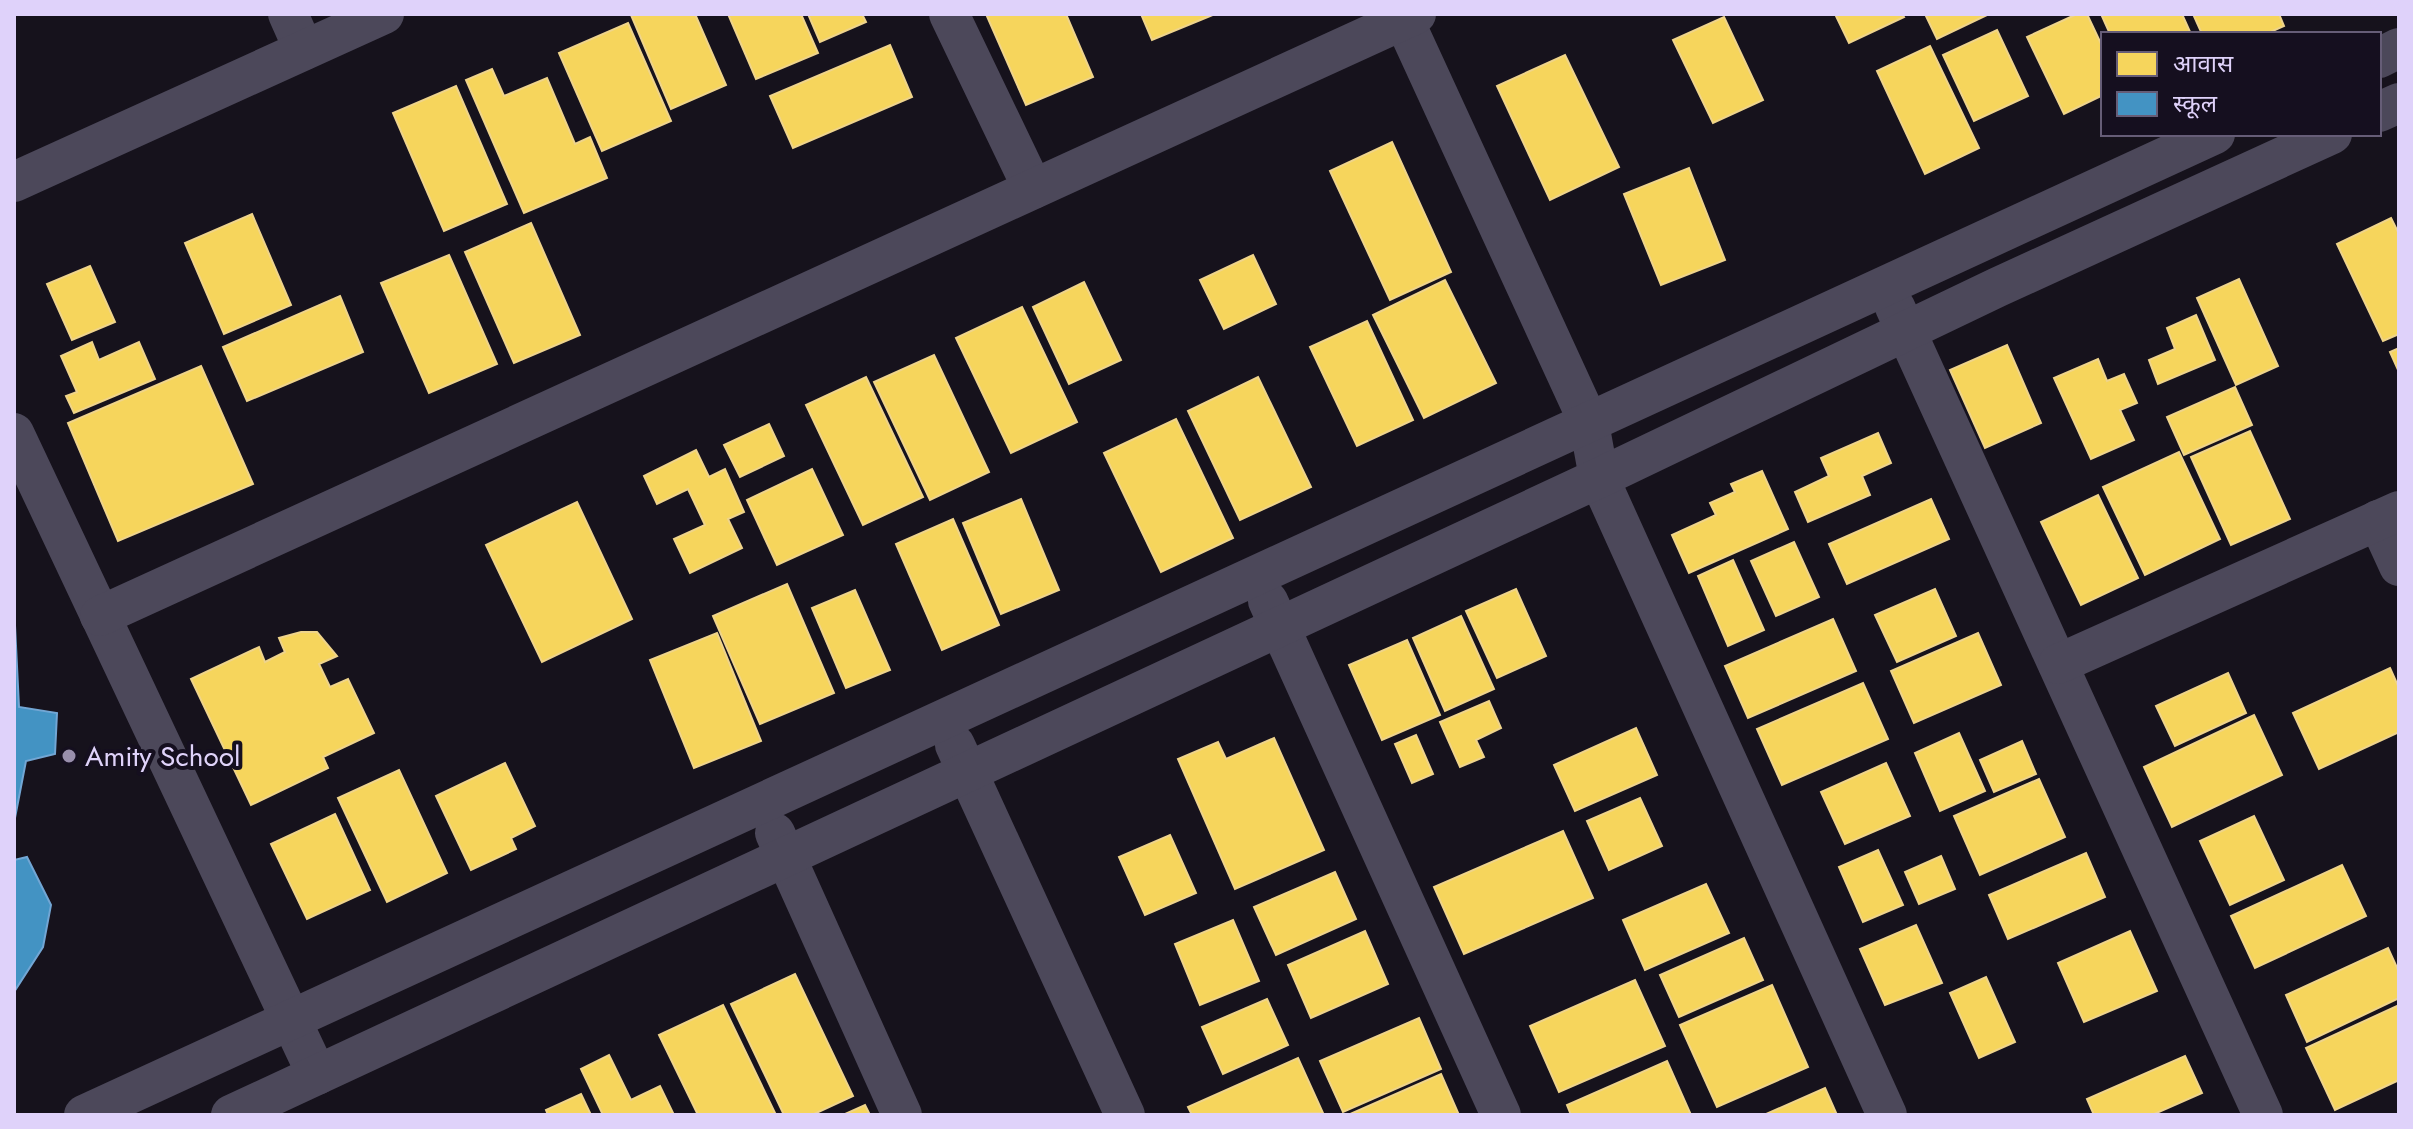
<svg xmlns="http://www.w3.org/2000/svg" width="2413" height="1129" viewBox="0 0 2413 1129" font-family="Jost,'Noto Sans Devanagari',sans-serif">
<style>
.homes{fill:#f6d55c;stroke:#efd48b;stroke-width:2}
.schools{fill:#4393c3;stroke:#72a6d4;stroke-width:2}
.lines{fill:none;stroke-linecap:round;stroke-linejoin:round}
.minor{stroke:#4c485a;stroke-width:40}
.poi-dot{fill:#998fac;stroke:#150f1f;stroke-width:3}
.labels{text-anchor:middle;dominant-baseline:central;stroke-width:8;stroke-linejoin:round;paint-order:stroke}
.poi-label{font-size:28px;fill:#dfd2fa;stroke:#150f1f;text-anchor:start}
</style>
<rect width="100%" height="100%" fill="#16121c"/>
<!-- homes -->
<g class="homes">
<polygon points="695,14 726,85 671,109 631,15"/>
<polygon points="728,14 801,14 818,53 756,79"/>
<polygon points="808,14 862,14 866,22 820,42"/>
<polygon points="986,14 1066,14 1093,77 1026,105"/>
<polygon points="1141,14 1215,14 1152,40"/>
<polygon points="1835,14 1902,14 1904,17 1849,43"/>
<polygon points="1925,14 1989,14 1937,39"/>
<polygon points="2077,14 2087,14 2103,48 2103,95 2064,114 2027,37"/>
<polygon points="2101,14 2182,14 2191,34 2110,34"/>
<polygon points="2193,14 2279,14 2284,26 2266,34 2202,34"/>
<polygon points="1724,17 1763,100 1713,123 1673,40"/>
<polygon points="628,23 671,121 602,151 559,53"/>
<polygon points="1997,30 2028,96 1974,121 1943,55"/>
<polygon points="890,45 912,97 793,148 770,96"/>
<polygon points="1930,46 1979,148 1925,174 1877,71"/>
<polygon points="1565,55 1619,167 1550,200 1497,86"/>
<polygon points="492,69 504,96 547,78 575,144 590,137 607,178 524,213 466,80"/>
<polygon points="456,86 507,204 444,231 393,113"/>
<polygon points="1392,142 1451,272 1390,300 1330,171"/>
<polygon points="1689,168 1725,260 1661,285 1624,194"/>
<polygon points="252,214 291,305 224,334 185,243"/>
<polygon points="2391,218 2399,234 2399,334 2383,341 2337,244"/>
<polygon points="531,223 580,335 514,363 465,252"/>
<polygon points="449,255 497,364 429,393 381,283"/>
<polygon points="1253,255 1276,304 1224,329 1200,280"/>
<polygon points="90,266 115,322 72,340 47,284"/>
<polygon points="2239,279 2278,366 2236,385 2197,298"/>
<polygon points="1445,280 1496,383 1424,418 1373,315"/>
<polygon points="1084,282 1121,360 1069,384 1033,307"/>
<polygon points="340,296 363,352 247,401 223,347"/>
<polygon points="1022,307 1077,422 1011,453 956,338"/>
<polygon points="2196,315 2215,360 2158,384 2149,360 2175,349 2167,328"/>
<polygon points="1367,321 1413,420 1357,446 1310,347"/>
<polygon points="92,342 99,360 139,342 155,379 74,413 66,396 77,392 61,356"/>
<polygon points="2007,345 2041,423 1985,448 1950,370"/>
<polygon points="2399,348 2399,372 2390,352"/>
<polygon points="934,355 989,472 930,500 874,382"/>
<polygon points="2098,359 2107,381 2124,374 2137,403 2120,410 2134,440 2091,459 2054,378"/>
<polygon points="201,366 253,484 118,541 68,423"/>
<polygon points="866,377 923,497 863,525 806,405"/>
<polygon points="1258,377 1311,487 1240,520 1188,411"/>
<polygon points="2235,387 2252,425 2184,455 2167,417"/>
<polygon points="1176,419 1233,538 1161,572 1104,453"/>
<polygon points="769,424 784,456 740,477 724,445"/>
<polygon points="2250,431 2290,519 2231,545 2191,457"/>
<polygon points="1878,433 1891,463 1862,476 1870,495 1808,522 1795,492 1829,476 1821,458"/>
<polygon points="696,450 709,477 725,469 744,512 728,519 742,548 690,573 674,539 705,525 688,489 657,504 644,476"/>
<polygon points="2179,452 2220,539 2145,575 2103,487"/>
<polygon points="812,469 843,535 777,565 747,500"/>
<polygon points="1762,471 1788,529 1689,573 1672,535 1716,515 1710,503 1735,492 1731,484"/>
<polygon points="2098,495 2138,578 2081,605 2041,522"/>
<polygon points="1021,499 1059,590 1001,614 963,523"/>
<polygon points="1931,499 1949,539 1847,584 1829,544"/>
<polygon points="577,502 632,619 542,662 486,545"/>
<polygon points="953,519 999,625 942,650 896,544"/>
<polygon points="1794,542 1819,597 1776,616 1751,561"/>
<polygon points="1733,560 1764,630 1728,646 1698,576"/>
<polygon points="787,584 834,693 760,724 713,616"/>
<polygon points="1516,589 1546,656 1497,678 1466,611"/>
<polygon points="1935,589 1956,636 1897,662 1875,615"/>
<polygon points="855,590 890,670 846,688 812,608"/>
<polygon points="1461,616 1494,689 1445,711 1413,638"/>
<polygon points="1833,619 1856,671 1748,718 1725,666"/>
<polygon points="301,632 317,632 337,656 319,664 330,687 348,679 374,733 323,757 328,768 251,805 191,679 259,647 265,662 285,652 279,638"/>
<polygon points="717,633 761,741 694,768 650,660"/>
<polygon points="1978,633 2001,685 1914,723 1891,671"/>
<polygon points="1407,640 1440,715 1382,740 1349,665"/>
<polygon points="2390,668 2399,688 2399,732 2319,769 2293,713"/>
<polygon points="2228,673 2246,713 2175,746 2156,706"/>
<polygon points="1863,683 1888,739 1782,785 1757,729"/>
<polygon points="1489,701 1501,728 1476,740 1484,757 1460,767 1440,722"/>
<polygon points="2254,715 2282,775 2172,827 2144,767"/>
<polygon points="1636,728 1657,775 1575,811 1554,765"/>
<polygon points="1959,733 1985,791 1940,811 1915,753"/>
<polygon points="1416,735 1433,774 1412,783 1395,744"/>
<polygon points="1274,738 1324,850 1235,889 1178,759 1218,742 1226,759"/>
<polygon points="2022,741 2036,774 1994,792 1980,760"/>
<polygon points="505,763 535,826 511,838 516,849 471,870 436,796"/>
<polygon points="1886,763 1910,816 1845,844 1821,792"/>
<polygon points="399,770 447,873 387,902 338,798"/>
<polygon points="2039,779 2065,837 1980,875 1954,816"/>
<polygon points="1640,798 1662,846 1609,870 1587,821"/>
<polygon points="335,814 370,890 307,919 271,844"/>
<polygon points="2254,816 2284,880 2230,905 2200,841"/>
<polygon points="1563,831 1593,898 1464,954 1434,887"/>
<polygon points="1170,835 1196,893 1145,915 1119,857"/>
<polygon points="1878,850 1903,905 1863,922 1839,867"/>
<polygon points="2086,853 2105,897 2008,939 1989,895"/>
<polygon points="1941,856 1955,889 1919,904 1905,872"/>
<polygon points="2342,865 2366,916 2255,968 2231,916"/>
<polygon points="1335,872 1356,919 1276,955 1254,907"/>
<polygon points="1706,884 1729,933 1645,970 1623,920"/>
<polygon points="1233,920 1259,981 1200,1005 1175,944"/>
<polygon points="1916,925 1942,983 1885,1005 1860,949"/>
<polygon points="1365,931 1388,984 1311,1018 1288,965"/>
<polygon points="2130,931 2157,991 2084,1022 2058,963"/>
<polygon points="1744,938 1763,980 1679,1017 1660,975"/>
<polygon points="2388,948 2399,972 2399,998 2307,1042 2286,995"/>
<polygon points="795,974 853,1096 812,1115 784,1115 731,1004"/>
<polygon points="1986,977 2015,1042 1979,1058 1950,993"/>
<polygon points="1635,980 1665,1046 1559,1092 1530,1026"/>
<polygon points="1772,985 1808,1067 1717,1107 1680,1025"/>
<polygon points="1267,999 1288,1045 1223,1074 1202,1027"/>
<polygon points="723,1005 776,1115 698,1115 659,1035"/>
<polygon points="2399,1005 2399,1080 2335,1110 2306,1048"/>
<polygon points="1419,1018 1441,1069 1343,1112 1320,1061"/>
<polygon points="609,1055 631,1100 660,1086 674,1115 603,1115 581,1069"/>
<polygon points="2185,1056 2202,1093 2152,1115 2094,1115 2087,1099"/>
<polygon points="1298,1058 1323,1113 1192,1115 1188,1107"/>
<polygon points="1667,1061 1691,1115 1571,1115 1567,1105"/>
<polygon points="1441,1074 1459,1115 1351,1115 1350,1114"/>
<polygon points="1825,1088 1837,1115 1764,1115"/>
<polygon points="581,1094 591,1115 548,1115 546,1110"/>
<polygon points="865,1105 870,1115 843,1115"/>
</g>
<!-- schools -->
<g class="schools">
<polygon points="14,605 19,707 57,713 55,754 26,761 14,823"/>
<polygon points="27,857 51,905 43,947 14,992 14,860"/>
</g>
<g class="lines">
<!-- minor -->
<g class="minor">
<polyline points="288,14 304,50"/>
<polyline points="949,14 1033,189"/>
<polyline points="1401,14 1589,423 1599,478 1887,1115"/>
<polyline points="2379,58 2399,48"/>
<polyline points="2379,112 2399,103"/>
<polyline points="14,182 384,14"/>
<polyline points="1895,307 2263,1115"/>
<polyline points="14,433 317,1075"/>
<polyline points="2378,520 2399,566"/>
<polyline points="1268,601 1501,1115"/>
<polyline points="100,616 1416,14"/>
<polyline points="2058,664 2399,511"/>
<polyline points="955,745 1125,1115"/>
<polyline points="775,833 902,1115"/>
<polyline points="84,1115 2215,134"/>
<polyline points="231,1115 1599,478 1998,287 2332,134"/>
</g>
</g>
<!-- markers -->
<circle class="poi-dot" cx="69" cy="756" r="8"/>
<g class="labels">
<!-- poi labels -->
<g class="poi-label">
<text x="85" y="756">Amity School</text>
</g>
</g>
<!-- border -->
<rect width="2413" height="1129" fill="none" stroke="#dfd2fa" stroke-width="32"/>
<!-- legend -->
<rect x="2101" y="32" width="280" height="104" fill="#150f1f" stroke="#665d77" stroke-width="2"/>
<rect x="2117" y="52" width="40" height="24" fill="#f6d55c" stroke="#665d77" stroke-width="2"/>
<text x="2173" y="72" font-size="24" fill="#dfd2fa">आवास</text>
<rect x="2117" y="92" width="40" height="24" fill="#4393c3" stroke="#665d77" stroke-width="2"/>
<text x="2173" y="112" font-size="24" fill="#dfd2fa">स्कूल</text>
</svg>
